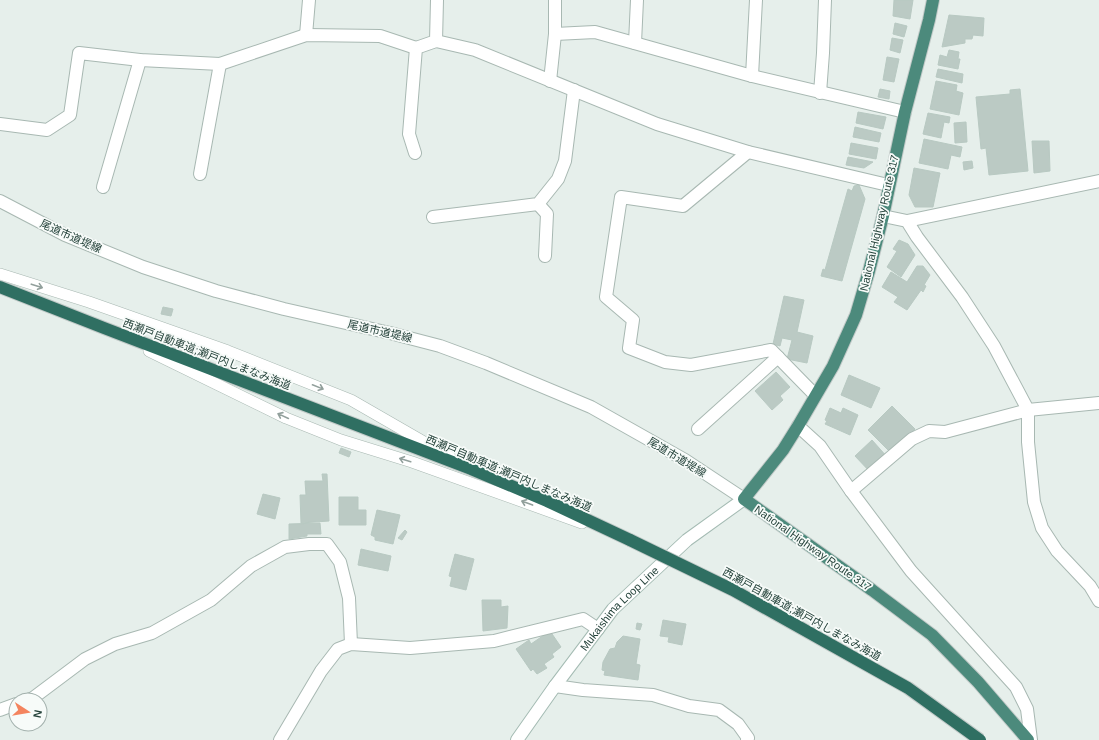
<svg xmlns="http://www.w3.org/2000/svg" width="1099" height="740" viewBox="0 0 1099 740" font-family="Arial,'Noto Sans JP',sans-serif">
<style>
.building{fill:#bbcac4;stroke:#b8c9c2}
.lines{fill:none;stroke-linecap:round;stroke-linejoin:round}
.service-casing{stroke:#a8b8b2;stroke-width:12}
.minor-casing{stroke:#a8b8b2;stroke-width:14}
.tertiary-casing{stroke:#a8b8b2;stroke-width:14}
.secondary-casing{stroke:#a4bbb3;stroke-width:14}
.trunk-casing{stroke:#c2cac8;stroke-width:14}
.motorway-casing{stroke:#c2cac8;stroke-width:14}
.service{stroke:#fff;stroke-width:11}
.minor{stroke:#fff;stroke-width:12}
.tertiary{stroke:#fff;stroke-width:12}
.secondary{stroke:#fff;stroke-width:12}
.trunk{stroke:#4c8a7c;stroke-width:12}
.motorway{stroke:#2f6f62;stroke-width:12}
.motorway-bridge-casing{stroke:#c2cac8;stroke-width:14;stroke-linecap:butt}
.motorway-bridge{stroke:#2f6f62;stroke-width:12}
.oneway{stroke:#92a09c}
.labels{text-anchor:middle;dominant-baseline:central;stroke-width:3.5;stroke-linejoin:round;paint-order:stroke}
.street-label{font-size:11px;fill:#24423a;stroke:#f7fbf9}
</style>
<rect width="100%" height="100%" fill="#e6efeb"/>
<!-- building -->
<g class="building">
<polygon points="894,0 913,0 910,19 893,16"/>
<polygon points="949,15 984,18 983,36 973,35 972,39 965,39 965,43 942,47"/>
<polygon points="895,23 907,26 904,37 893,34"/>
<polygon points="892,38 903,40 900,53 890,50"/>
<polygon points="949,50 959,52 958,59 960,59 958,69 938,65 940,55 947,57"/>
<polygon points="887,57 899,59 894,82 883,80"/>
<polygon points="938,69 963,74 962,83 936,77"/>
<polygon points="936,81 957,85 956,91 963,93 959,115 930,109"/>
<polygon points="880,89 890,91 889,99 878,97"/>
<polygon points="1020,89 1028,171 989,175 986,148 981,149 976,97 1010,94 1010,90"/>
<polygon points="858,112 886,117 883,129 856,123"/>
<polygon points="928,113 950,117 949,123 944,122 941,138 923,134"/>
<polygon points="966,122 967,142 955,143 954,123"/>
<polygon points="855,127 881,133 879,142 853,137"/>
<polygon points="924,139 962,147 960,157 951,155 948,169 919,163"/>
<polygon points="1032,141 1049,141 1050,171 1034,173"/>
<polygon points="851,143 878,148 876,159 849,154"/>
<polygon points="848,157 873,162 864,168 846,165"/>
<polygon points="972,161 973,168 964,170 963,162"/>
<polygon points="914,168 940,173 933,207 915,207 909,195"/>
<polygon points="859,185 865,199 842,281 821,276 823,269 825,270 848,189 852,191 854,186"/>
<polygon points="899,240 908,244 915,255 901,277 887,267 897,251 893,249"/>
<polygon points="917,266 923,266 930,275 924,285 926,286 923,292 921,290 907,310 894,302 898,297 882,287 891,272 907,282"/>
<polygon points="784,296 804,300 797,332 813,336 807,363 787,359 792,340 782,338 780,346 773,344"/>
<polygon points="163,307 173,309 171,316 161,314"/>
<polygon points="776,372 790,387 780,396 783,400 772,410 755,391"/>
<polygon points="849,375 880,388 871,408 841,395"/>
<polygon points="892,406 915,429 891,453 868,430"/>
<polygon points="830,408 841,413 843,408 858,415 850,435 825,424 827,421 825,420"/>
<polygon points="872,440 888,458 872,474 855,456"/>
<polygon points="341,448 351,452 349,457 339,453"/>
<polygon points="322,474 327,474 329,521 301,523 300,495 306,495 305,481 323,481"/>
<polygon points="263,494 280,498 275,519 257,514"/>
<polygon points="339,497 358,497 358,510 366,510 366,525 339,525"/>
<polygon points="377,510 400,515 393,544 375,540 375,537 371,535"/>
<polygon points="320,523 321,534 307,534 307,536 289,539 289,524"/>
<polygon points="405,530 407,532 402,540 398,538"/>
<polygon points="361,549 391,556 388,571 358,565"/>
<polygon points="455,554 474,559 466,590 450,586 452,577 449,576"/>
<polygon points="482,600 501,600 501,607 508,606 507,628 483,631"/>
<polygon points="663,620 686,624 682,645 668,642 669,637 660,636"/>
<polygon points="637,623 642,624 640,630 636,629"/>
<polygon points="550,631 561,647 552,654 554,657 544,664 547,668 537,674 533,669 531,671 516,649 529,640 531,644"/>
<polygon points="623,636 640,639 636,664 640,665 638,680 604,675 605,671 602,670 603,662 610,649 615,648 617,642"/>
</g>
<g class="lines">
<defs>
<g id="service">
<polyline points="0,274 89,302 228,351 351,400 450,457"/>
<polyline points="149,351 286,418 341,440 412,462 582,523"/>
</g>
<g id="minor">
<polyline points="555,34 595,32 752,76 905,112"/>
<polyline points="306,35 309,0"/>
<polyline points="436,41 475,50 657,124 748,152 888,185"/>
<polyline points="635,43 637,0"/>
<polyline points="752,76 756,0"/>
<polyline points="550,81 555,34 555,0"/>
<polyline points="820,93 823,53 825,0"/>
<polyline points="0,124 47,130 70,115 79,53 140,60 220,64 306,35 380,36 416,48"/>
<polyline points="748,152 683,206 621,197 606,297 633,320 629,348 665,362 691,365 771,350 815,395"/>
<polyline points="415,153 409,134 416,48 436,41 437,0"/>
<polyline points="200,174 220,64"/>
<polyline points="103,187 140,60"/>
<polyline points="538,204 547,214 545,256"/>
<polyline points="883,216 907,221 917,237 962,297 994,346 1028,410 1028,442 1034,502 1042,528 1057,551 1090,586 1099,601"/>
<polyline points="433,217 538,204 558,179 565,161 574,90"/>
<polyline points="907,221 1099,181"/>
<polyline points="798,426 820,446 851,491 911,571 1016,687 1027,709 1031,740"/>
<polyline points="698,429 778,357"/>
<polyline points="851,491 912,439 929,431 945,432 1028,410 1099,403"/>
<polyline points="555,686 583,690 653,695 689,706 719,710 738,724 748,738 747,740"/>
<polyline points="28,700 33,698 85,659 115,644 152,633 211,600 251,566 285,547 309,544 327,544 340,562 349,598 351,644"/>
<polyline points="0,710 16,704"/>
<polyline points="280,740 321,671 338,649 351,644 410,648 494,641 583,619 598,629"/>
</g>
<polyline id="tertiary" points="0,201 65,235 143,267 216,291 284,309 390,333 440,346 486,363 591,407 685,460 744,499"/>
<g id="secondary">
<path id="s1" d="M517 740 555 686 613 609 687 540 744 499"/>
</g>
<polyline id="trunk" points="933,0 929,20 905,112 883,216 869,271 856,315 833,366 798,426 783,450 744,499 872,590 932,635 978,682 1028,740"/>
<polyline id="motorway" points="0,287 104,328 471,469 547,501 630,540"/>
</defs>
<!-- service casing -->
<use href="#service" class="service-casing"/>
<!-- minor casing -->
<use href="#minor" class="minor-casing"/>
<!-- tertiary casing -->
<use href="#tertiary" class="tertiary-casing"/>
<!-- secondary casing -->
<use href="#secondary" class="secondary-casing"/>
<!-- trunk casing -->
<use href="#trunk" class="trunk-casing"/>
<!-- motorway casing -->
<use href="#motorway" class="motorway-casing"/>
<!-- service -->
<use href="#service" class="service"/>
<!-- minor -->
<use href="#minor" class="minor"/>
<!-- tertiary -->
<use href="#tertiary" class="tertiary"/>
<!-- secondary -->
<use href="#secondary" class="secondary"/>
<!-- trunk -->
<use href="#trunk" class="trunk"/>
<!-- motorway -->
<use href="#motorway" class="motorway"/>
<defs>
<polyline id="motorway-bridge" points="630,540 733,590 908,688 980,740"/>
</defs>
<!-- motorway-bridge casing -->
<use href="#motorway-bridge" class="motorway-bridge-casing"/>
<!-- motorway-bridge -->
<use href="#motorway-bridge" class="motorway-bridge"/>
</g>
<!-- one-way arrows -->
<defs><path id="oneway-shaft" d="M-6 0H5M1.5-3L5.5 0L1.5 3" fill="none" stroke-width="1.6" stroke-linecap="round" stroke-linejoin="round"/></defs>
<g class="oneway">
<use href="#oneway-shaft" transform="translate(37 286) rotate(18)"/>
<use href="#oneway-shaft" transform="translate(318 387) rotate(22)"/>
<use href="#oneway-shaft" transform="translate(283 416) rotate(-155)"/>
<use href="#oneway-shaft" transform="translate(405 460) rotate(-163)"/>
<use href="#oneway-shaft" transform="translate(527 503) rotate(-160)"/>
</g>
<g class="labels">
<!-- street labels -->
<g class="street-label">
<text transform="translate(879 223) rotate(-77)">National Highway Route 317</text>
<text transform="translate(71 236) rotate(24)">尾道市道堤線</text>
<text transform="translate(380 331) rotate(13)">尾道市道堤線</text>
<text transform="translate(207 354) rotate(21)">西瀬戸自動車道;瀬戸内しまなみ海道</text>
<text transform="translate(677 457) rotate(31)">尾道市道堤線</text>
<text transform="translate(509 473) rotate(23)">西瀬戸自動車道;瀬戸内しまなみ海道</text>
<text transform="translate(813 548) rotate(35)">National Highway Route 317</text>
<text stroke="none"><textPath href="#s1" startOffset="167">Mukaishima Loop Line</textPath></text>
<text transform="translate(802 614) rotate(29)">西瀬戸自動車道;瀬戸内しまなみ海道</text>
</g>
</g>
<!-- north arrow -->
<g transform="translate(28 712) rotate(102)"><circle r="19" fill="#f7fbf9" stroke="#a3b1ad"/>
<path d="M0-3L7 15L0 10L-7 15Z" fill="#f4845f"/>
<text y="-6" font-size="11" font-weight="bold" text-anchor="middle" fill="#24423a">N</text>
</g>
</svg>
